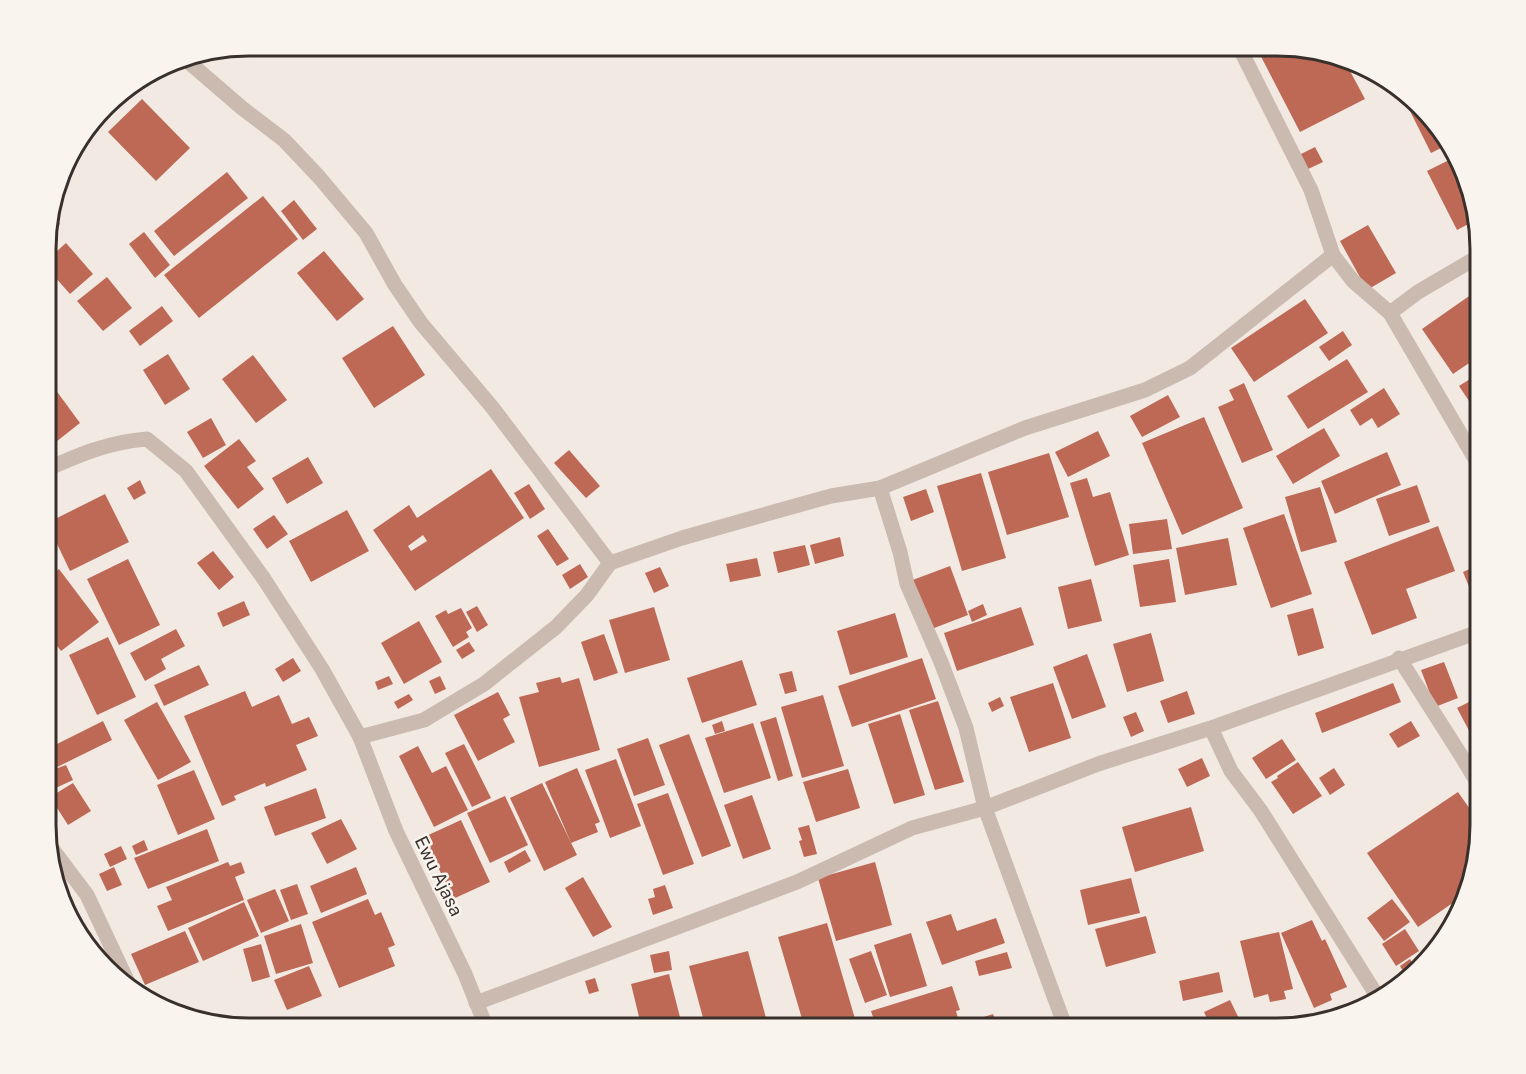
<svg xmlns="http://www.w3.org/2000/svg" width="1526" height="1074" viewBox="0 0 1526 1074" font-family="'Public Sans',sans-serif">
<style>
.building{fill:#bd6956;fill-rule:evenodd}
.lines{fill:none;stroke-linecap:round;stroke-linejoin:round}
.street{stroke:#cabaaf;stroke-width:15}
.labels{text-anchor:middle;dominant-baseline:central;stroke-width:5;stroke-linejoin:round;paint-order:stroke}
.street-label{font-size:18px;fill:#39302c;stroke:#faf4ef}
.rim{fill:none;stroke:#39302c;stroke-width:3}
</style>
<rect width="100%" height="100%" fill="#f2eae2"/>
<!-- building -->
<g class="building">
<polygon points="1255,45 1291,45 1342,56 1365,99 1300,132"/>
<polygon points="1408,94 1451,143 1431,153 1403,97"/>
<polygon points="115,95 122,102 87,133 86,132"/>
<polygon points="142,99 190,148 156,181 108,132"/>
<polygon points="1315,147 1323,162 1304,171 1297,156"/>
<polygon points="1457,156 1476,220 1457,230 1427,171"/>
<polygon points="227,172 248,198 174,256 154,231"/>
<polygon points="263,196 298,239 199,318 164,275"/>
<polygon points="294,200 317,229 303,240 281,211"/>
<polygon points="50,212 60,224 47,236 47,222"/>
<polygon points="1368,225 1396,273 1367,290 1340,241"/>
<polygon points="144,232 170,265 155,278 129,244"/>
<polygon points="66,243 93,274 70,294 47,268 47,260"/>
<polygon points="324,251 364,299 337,321 297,273"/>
<polygon points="107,277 132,308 103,331 77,301"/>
<polygon points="1472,294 1481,306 1481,355 1453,374 1422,329"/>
<polygon points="1305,299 1328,333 1254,382 1231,348"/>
<polygon points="162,306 173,321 140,346 129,331"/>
<polygon points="393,326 425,375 374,408 342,358"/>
<polygon points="1343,331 1352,345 1329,361 1319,347"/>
<polygon points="168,354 190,389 165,405 143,370"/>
<polygon points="253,355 287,400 256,423 222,379"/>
<polygon points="1347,359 1368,392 1308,429 1287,396"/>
<polygon points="1481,372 1481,398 1471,404 1459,386"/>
<polygon points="47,378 80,423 47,449"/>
<polygon points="1244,383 1273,450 1242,463 1218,407 1234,400 1229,390"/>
<polygon points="1384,388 1400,414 1378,428 1372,418 1360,426 1350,410"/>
<polygon points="1168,395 1180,417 1142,437 1130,416"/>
<polygon points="1204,417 1243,508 1182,535 1142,443"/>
<polygon points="211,418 226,445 203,458 187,432"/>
<polygon points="1324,428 1340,456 1293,484 1276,456"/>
<polygon points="1098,431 1110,456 1068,477 1055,452"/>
<polygon points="239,439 256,461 247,467 264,489 238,509 204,466"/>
<polygon points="569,450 600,486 586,498 554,463"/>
<polygon points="1387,452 1401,485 1335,514 1321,481"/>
<polygon points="1049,453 1069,517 1007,535 988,472"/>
<polygon points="308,457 323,483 287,504 272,478"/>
<path d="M491 469 524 518 415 591 373 530 409 505 417 518ZM423 535 427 541 411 551 408 546Z"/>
<polygon points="981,473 1006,558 962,571 937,486"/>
<polygon points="1087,478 1093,497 1110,492 1129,555 1095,566 1070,483"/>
<polygon points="140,480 146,493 134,500 127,488"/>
<polygon points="529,484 545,509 530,519 514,493"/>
<polygon points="1417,485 1430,522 1389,536 1376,499"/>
<polygon points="1320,487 1337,542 1301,552 1285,497"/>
<polygon points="926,489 934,512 911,521 903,497"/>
<polygon points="105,494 129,542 70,571 47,523"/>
<polygon points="347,510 369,551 311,582 289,541"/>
<polygon points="1284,514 1312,594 1271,608 1243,528"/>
<polygon points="274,515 288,534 267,549 253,529"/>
<polygon points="1167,519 1172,549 1133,554 1129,524"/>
<polygon points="1438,526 1455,571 1406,589 1417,618 1372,635 1344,562"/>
<polygon points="548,529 569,559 557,566 537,536"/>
<polygon points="840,537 844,556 815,564 810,545"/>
<polygon points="1228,538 1237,585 1185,595 1176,548"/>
<polygon points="805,545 810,565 778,573 773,552"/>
<polygon points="213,551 234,577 219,590 197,563"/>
<polygon points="757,558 761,576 730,582 726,564"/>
<polygon points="128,559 160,625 119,645 87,579"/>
<polygon points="1169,559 1176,602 1140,607 1133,565"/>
<polygon points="580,564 588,577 570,589 562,575"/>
<polygon points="1481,564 1481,584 1470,589 1463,572"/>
<polygon points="950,566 968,615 929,630 910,581"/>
<polygon points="660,567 669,586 654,593 645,573"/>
<polygon points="59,569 99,622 61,651 47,633 47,578"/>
<polygon points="1091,579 1102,621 1068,629 1058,587"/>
<polygon points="244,601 250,615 223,627 217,613"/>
<polygon points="983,604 987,615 972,622 968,611"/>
<polygon points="477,606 488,625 477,632 466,612"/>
<polygon points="654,607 670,660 625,673 609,620"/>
<polygon points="1021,607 1034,645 957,671 944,633"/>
<polygon points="461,608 472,628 466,632 469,637 453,647 435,616 446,610 448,614"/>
<polygon points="1313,608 1324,648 1298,656 1287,615"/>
<polygon points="895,613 908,657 850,675 837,631"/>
<polygon points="419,621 442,662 404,684 381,643"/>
<polygon points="176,629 185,646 161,659 166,669 145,681 130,653"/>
<polygon points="1151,633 1164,681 1127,692 1113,644"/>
<polygon points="604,634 618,673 594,681 581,642"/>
<polygon points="108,637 136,697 97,715 69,655"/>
<polygon points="469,642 475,651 462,659 456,650"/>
<polygon points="1087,654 1106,707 1072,719 1053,667"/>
<polygon points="293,658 301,671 283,682 275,669"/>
<polygon points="922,658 936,699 852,727 838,686"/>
<polygon points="742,660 757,705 702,723 687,678"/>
<polygon points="1444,662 1458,698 1435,707 1421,670"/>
<polygon points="199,665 209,685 164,706 154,685"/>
<polygon points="792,671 797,691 785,694 779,674"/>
<polygon points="389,676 393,684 378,690 375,682"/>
<polygon points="440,676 446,689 435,694 429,681"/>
<polygon points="560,677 562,683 579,678 600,750 539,767 519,697 539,692 536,683"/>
<polygon points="1053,683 1071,738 1029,752 1010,697"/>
<polygon points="1393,683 1401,702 1322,733 1315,713"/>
<polygon points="245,691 252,707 279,695 292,724 309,717 318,736 296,745 307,770 266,787 265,783 234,796 236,800 222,806 184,716"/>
<polygon points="1187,691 1195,714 1168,723 1160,701"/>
<polygon points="498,692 510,715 503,719 515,742 478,761 454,715"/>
<polygon points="409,694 413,700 398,709 394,702"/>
<polygon points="823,695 844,766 802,778 781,707"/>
<polygon points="1481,696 1481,753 1457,708"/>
<polygon points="1000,697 1004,706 992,712 988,703"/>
<polygon points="938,701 964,782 935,790 909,710"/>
<polygon points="157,702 191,762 158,780 124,720"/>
<polygon points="1136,712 1144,731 1131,737 1123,717"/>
<polygon points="900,714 925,795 894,804 868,724"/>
<polygon points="776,717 793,776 778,781 760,722"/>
<polygon points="103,721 112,740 47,772 50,777 57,774 55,769 66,765 73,780 47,792 47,749"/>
<polygon points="722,721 725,731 715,734 712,725"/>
<polygon points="1411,721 1420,736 1398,748 1389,734"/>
<polygon points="753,723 771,778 724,793 705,738"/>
<polygon points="689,734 731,846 702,857 659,745"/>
<polygon points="648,738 665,785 634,796 617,749"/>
<polygon points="1282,739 1296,760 1266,779 1252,758"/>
<polygon points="464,744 491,798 472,807 445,753"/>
<polygon points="418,746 432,773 446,766 468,810 434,827 399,756"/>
<polygon points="1202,758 1210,776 1187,787 1178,769"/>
<polygon points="616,759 641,826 610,838 585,770"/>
<polygon points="1298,762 1322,796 1293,814 1271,782 1278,778 1277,776"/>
<polygon points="577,768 600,822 595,824 598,832 571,843 545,782"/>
<polygon points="1334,768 1345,785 1330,795 1319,778"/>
<polygon points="848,769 860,808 816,822 803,782"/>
<polygon points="194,770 215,819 178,835 157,785"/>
<polygon points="73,783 91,811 68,825 50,797"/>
<polygon points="542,783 577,855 544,871 510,798"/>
<polygon points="316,788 326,818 275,836 264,807"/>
<polygon points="1458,792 1481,825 1481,839 1470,891 1418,927 1367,853"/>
<polygon points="668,793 694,864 663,875 637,804"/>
<polygon points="752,795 771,849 743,859 724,805"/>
<polygon points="505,796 528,845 490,863 467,813"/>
<polygon points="1191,807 1204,851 1135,872 1122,827"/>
<polygon points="341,819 357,849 327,864 311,833"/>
<polygon points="461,820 490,882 453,899 424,837"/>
<polygon points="809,825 817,854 804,857 799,841 802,840 798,828"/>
<polygon points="207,829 219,861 148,889 134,858"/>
<polygon points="144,840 148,850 136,855 132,846"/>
<polygon points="121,846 127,859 110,867 104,854"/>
<polygon points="525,850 531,861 509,873 504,862"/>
<polygon points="228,862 230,866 241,862 245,873 235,877 244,900 168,931 157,906 172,900 166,887"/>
<polygon points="875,862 892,925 836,941 818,878"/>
<polygon points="114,867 122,885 107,891 99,874"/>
<polygon points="356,867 367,894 321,913 310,886"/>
<polygon points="583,877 612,927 593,937 565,888"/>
<polygon points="1131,878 1140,913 1088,925 1080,890"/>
<polygon points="297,884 308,914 291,920 280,890"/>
<polygon points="665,885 673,908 653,915 648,899 655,897 653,889"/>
<polygon points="66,888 74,903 65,908 60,891"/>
<polygon points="275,889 289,921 261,933 247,900"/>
<polygon points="368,899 375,915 381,912 395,945 388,948 395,966 339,988 312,922"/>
<polygon points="1392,899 1410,922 1384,941 1367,918"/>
<polygon points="244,902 259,936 203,961 188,928"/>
<polygon points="71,909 79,924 72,927 67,911"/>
<polygon points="951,914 957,931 996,918 1005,943 942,965 926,922"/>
<polygon points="1146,916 1156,953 1106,967 1095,929"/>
<polygon points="1312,920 1322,941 1325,939 1347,987 1330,994 1332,1000 1314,1008 1281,933"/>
<polygon points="827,923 858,1029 805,1029 778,937"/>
<polygon points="301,924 313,963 276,974 264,936"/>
<polygon points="1405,929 1419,951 1396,966 1382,944"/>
<polygon points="185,931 199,962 145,985 131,954"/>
<polygon points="1279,932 1293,989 1284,991 1286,999 1270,1002 1268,994 1254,998 1240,941"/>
<polygon points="911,933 927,986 890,997 874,945"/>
<polygon points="261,944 270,977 252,982 243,949"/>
<polygon points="669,951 672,970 654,973 650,955"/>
<polygon points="748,951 769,1029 706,1029 689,966"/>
<polygon points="871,951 887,995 865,1003 849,959"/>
<polygon points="1007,952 1012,968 979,976 975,961"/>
<polygon points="1410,959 1415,967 1404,973 1400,966"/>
<polygon points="309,966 322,996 287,1010 274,980"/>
<polygon points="1219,972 1223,992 1183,1001 1179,981"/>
<polygon points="669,974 683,1029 642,1029 631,984"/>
<polygon points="595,978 599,991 589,994 585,981"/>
<polygon points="952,986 960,1010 956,1011 959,1022 936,1029 877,1029 871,1011"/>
<polygon points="1230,1000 1244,1029 1212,1029 1204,1012"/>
<polygon points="993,1014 999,1029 950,1029 950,1028"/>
<polygon points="414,1020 418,1029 394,1029"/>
<polygon points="526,1020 529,1029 511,1029 510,1024"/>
</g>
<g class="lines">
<!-- street -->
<g class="street">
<polyline points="1238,45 1311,190 1333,255 1353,281 1390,313 1418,292 1481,255"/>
<polyline points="184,58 242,108 284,140 319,177 366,233 395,285 421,323 492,407 610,563"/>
<polyline points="1390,313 1481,469"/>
<path d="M47 469C81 454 109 442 147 439L186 471 264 579 322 669 360 737 396 831 465 974 487 1029"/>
<polyline points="880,488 900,552 907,584 941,662 966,728 985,808 1066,1029"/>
<polyline points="1399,658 1462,757 1481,789"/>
<polyline points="1211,728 1231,771 1261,811 1379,999"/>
<polyline points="360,737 424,720 484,684 556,627 587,595 610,563 682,538 770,513 831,496 880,488 1025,428 1145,390 1190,368 1333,255"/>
<polyline points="47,842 87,895 132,991"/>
<polyline points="476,1003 797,882 912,828 985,808 1098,764 1211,728 1481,631"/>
</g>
</g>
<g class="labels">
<!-- street labels -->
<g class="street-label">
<text transform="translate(439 876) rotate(64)">Ewu Ajasa</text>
</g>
</g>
<!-- crop -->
<path d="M0 0H1526V1074H0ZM249 56H1277A193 193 0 0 1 1470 249V825A193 193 0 0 1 1277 1018H249A193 193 0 0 1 56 825V249A193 193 0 0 1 249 56Z" fill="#faf4ef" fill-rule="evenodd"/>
<path class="rim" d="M249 56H1277A193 193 0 0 1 1470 249V825A193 193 0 0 1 1277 1018H249A193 193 0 0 1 56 825V249A193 193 0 0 1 249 56Z"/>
</svg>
